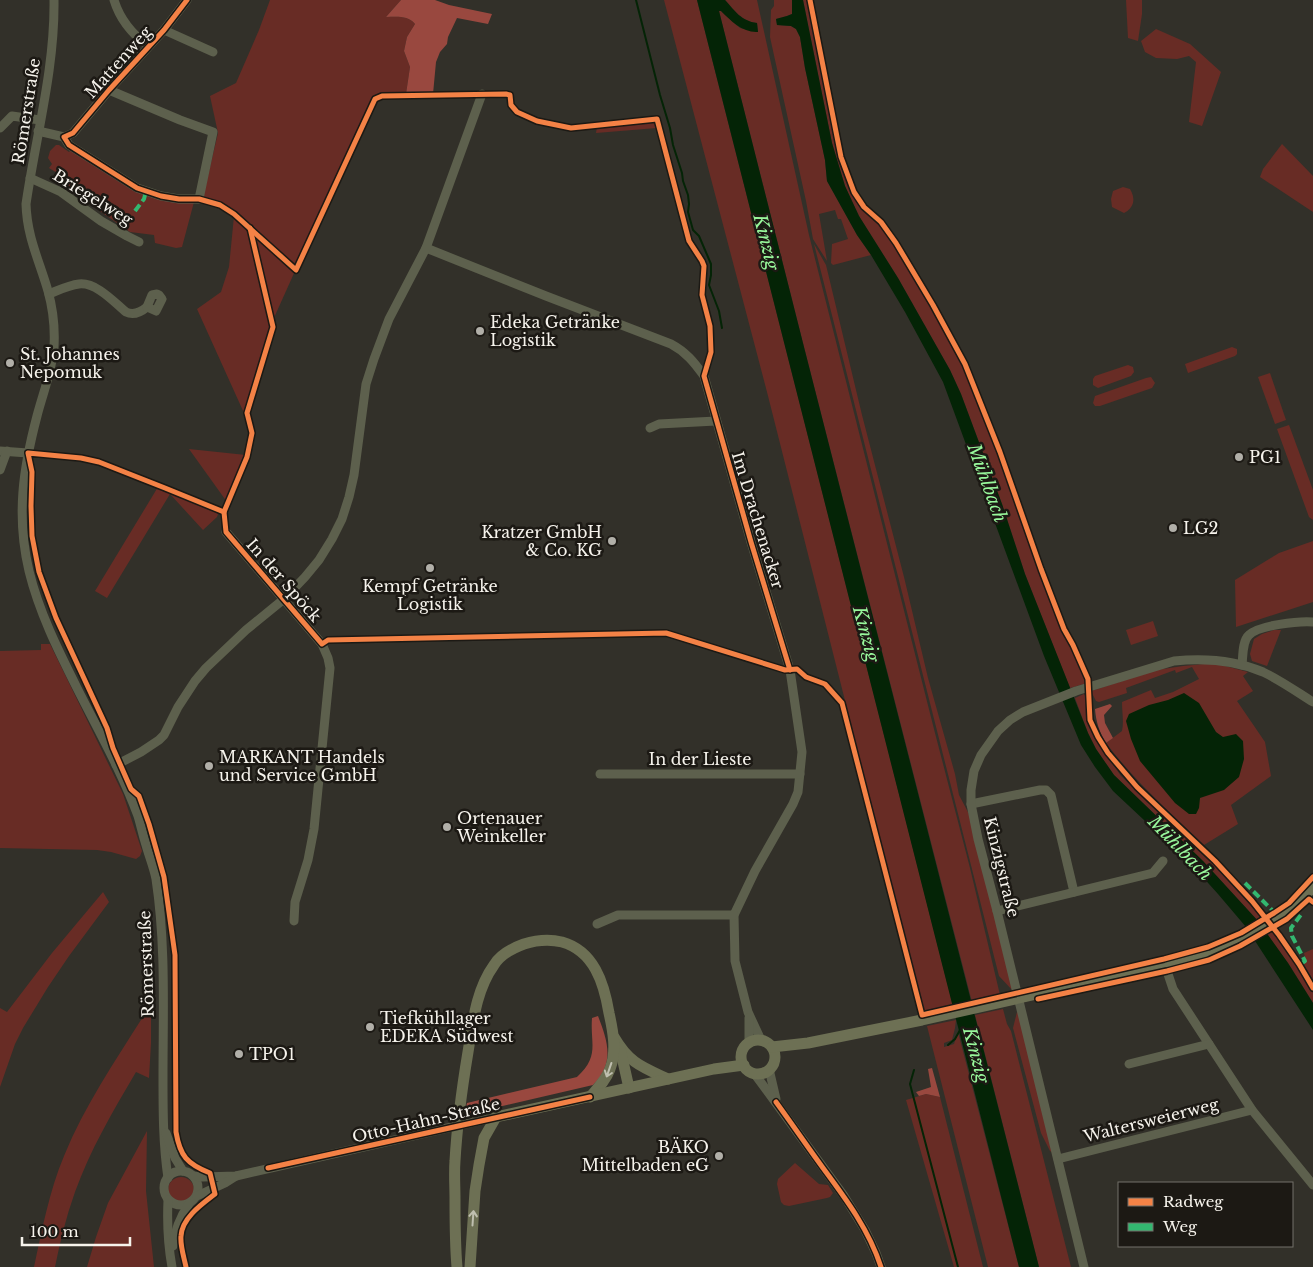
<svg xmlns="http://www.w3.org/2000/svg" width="1313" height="1267" viewBox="0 0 1313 1267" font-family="'Libre Baskerville',serif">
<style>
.green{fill:#682c25}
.forest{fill:#99483f}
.water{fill:#042406}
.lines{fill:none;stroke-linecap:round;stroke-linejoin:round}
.stream{stroke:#042406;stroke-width:2}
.minor{stroke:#5d604d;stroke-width:9}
.major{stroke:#6d7054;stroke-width:11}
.quiet{stroke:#33b770;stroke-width:4;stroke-dasharray:8 4;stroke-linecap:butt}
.cycleway-casing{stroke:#1c1914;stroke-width:8}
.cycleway{stroke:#f48246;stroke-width:5}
.oneway{stroke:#bfbfaf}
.poi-dot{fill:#b1afa8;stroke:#1c1914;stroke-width:2}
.labels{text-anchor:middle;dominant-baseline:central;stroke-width:5;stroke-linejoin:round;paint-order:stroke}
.street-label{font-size:16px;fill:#f6f3ec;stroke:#1c1914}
.poi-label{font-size:16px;fill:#f6f3ec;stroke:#1c1914;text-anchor:start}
.water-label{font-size:18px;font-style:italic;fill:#98f79b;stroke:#1c1914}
</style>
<rect width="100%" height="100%" fill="#323029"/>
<!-- green -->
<g class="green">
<path d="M270 0H401L386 17C396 17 408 15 415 24L407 37 404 51 410 67 406 94H380L374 97 296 268 231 209 219 203 203 197 218 133 210 96 236 83 259 30Z"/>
<polygon points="664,0 697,0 953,1006 924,1013 767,392"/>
<path d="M725 0H757L809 235 935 733 970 868 1000 995 972 1002 805 351 719 11H721L740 28 758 32 757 23C741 21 735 11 725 0Z"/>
<polygon points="774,0 792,0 792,14 787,16 776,19 777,25 791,26 796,29 800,37 805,68 825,160 827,181 857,235 871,255 833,265 831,263 832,244 848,239 841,219 838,219 835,210 819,214 827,261 813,239 806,201 770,37 771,10 774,6"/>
<polygon points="803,0 808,0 834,136 848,184 854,197 864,210 880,224 891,239 965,368 972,385 1067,640 1086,680 1084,684 1070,688 1025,574 1002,504 961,394 950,370 898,278 859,216 845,186 832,143"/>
<polygon points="1126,0 1142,0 1142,14 1138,41 1128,38"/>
<polygon points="1156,29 1190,44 1221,72 1202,126 1189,122 1196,62 1189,56 1177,59 1156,58 1145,52 1141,41"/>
<polygon points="640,122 652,122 656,124 657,128 596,133 597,127"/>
<polygon points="1282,144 1313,176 1313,212 1260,177 1263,169"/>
<polygon points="56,145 59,145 69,152 71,150 121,183 143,193 194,202 182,247 176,248 155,243 154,235 130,232 64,186 53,181 59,174 49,168 52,164 48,158 50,151"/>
<path d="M1123 187 1130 189C1136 199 1134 208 1124 213L1112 207 1111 199 1113 191Z"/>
<polygon points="234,216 248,230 271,327 244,413 197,309 221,292 229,267"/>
<polygon points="253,234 295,271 273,320"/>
<polygon points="814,244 826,265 862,415 904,577 928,678 955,774 959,795 969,814 1014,992 999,976"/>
<polygon points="1232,347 1237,349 1237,354 1235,356 1188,373 1185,364"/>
<polygon points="1128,365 1133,367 1134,372 1131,376 1098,388 1093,385 1093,379 1095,376"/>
<polygon points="1270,373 1286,420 1275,424 1258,377"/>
<polygon points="1151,377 1155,383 1152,388 1100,406 1095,406 1093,403 1095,396 1146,378"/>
<polygon points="1289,425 1313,490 1313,520 1309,517 1277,429"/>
<polygon points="189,449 246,455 227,502"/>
<path d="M158 487C170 491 211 505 218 514L217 517 203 530 170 494 107 598 95 591Z"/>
<polygon points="1313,541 1313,602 1236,627 1235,580 1279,553"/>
<polygon points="1153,621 1158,636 1131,645 1126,630"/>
<polygon points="1274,630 1281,630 1267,666 1252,661 1250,654 1254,639 1262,634"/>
<polygon points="41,644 50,644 123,794 142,851 140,856 136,859 111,852 97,850 0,848 0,651 41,650"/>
<path d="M1214 663 1248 672 1243 676 1253 691 1237 701 1265 742 1271 776 1231 805 1238 824 1204 845C1169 812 1135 781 1106 743L1122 731C1124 722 1122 712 1122 702L1151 690 1155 698 1173 692 1199 679 1192 667 1176 673 1175 670 1126 688 1127 693 1099 702 1096 701 1091 691 1156 670 1183 666Z"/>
<polygon points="1084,694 1088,701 1087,721 1101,747 1121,776 1149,803 1200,850 1262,918 1258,921 1203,861 1114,775 1096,749 1088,733 1075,698"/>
<polygon points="103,892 109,902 69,956 48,987 23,1028 15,1044 0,1087 0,1008 7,1012 52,953"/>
<polygon points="1272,928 1313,992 1313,1003 1288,963 1266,933"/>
<polygon points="1313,949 1313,980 1303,963 1306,961 1304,953"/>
<path d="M151 1004V1043L149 1078 136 1072C113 1111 90 1150 75 1192 66 1217 60 1242 55 1267H34C42 1230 49 1192 64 1156 86 1102 120 1054 151 1004Z"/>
<polygon points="1018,1008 1053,1153 1050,1151 1041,1133 1013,1028"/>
<polygon points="1003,1009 1007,1024 1011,1031 1071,1267 1039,1267 975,1015"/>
<polygon points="956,1020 955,1028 952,1040 944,1043 944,1047 954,1044 958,1032 1019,1267 988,1267 927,1026"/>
<polygon points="926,1094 940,1097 983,1267 954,1267 906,1100"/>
<polygon points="147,1131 146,1191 154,1267 87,1267 96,1237 108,1203"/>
<polygon points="795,1163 819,1184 828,1185 833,1193 830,1197 827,1198 789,1206 784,1205 781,1202 777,1184 778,1179"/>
<circle cx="181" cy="1190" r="13"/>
</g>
<!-- forest -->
<g class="forest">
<path d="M401 0H435L449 5 492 14 488 24 457 18 448 37 447 44 440 52 436 62 433 94H406L410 67 404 51 407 37 415 24C408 15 396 17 386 17Z"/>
<path d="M1110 704 1112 706 1104 715 1105 723 1113 738 1106 743C1099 731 1096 722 1095 709Z"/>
<path d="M598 1016C608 1042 615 1063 593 1085L464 1115 467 1103 577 1077C600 1056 590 1044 592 1018Z"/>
<polygon points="932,1068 940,1097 926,1094 919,1096 916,1092 931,1087 928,1069"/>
</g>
<!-- water -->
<g class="water">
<path d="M697 0H725C735 11 741 21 757 23L758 32C743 33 731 21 721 11H719L805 351 1039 1267H1019Z"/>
<polygon points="792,0 803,0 832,143 845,186 859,216 898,278 950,370 961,394 1002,504 1025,574 1088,733 1096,749 1114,775 1203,861 1258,921 1288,963 1313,1003 1313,1030 1246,927 1218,894 1191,864 1113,791 1095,767 1081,745 1044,656 943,382 905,312 871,255 857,235 827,181 825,160 805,68 800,37 796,29 791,26 777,25 776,19 787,16 792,14"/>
<polygon points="1184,693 1199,703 1216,732 1223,737 1236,734 1243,741 1244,759 1239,777 1224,790 1200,798 1199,808 1196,814 1189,814 1175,803 1140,761 1131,739 1126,721 1129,714 1149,705 1168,700"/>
</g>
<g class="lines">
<!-- stream -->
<g class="stream">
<polyline points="636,0 660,95 670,128 673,145 682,173 683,181 688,195 689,204 688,212 693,230 699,236 711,264 711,275 709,285 719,311 722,328"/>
<polyline points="948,1045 955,1039 960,1030"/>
<polyline points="914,1070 910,1084 958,1267"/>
</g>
<!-- minor -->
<g class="minor">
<path d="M54 0C55 68 36 136 26 204 27 237 39 260 48 291 53 309 55 329 54 347 52 371 43 393 37 416 23 469 16 516 29 571 39 612 58 650 77 688 98 730 122 772 138 816 141 826 143 836 146 845 149 856 154 868 156 879 166 945 163 1011 163 1077 163 1111 163 1144 168 1178"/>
<path d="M114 0C120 20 132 34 148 46"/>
<polyline points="164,30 213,52"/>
<polyline points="0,128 12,116 40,120"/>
<polyline points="38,131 64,137 69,145 137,188 161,196 179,199 199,199 213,132 180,120 109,90"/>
<polyline points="64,137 73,133 109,90 164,30 187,0"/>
<polyline points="30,178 61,192 101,221 127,236 139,242"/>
<path d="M426 248 546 296 671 344C686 352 694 362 704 376L751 542 790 670 802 752 798 792 793 804 755 871 734 915 735 961 748 1012 761 1040"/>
<path d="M49 294C59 290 69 285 79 284 96 282 114 302 126 312 134 316 141 312 147 307"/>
<polygon points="157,294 159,295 162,299 156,311 147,307 152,295"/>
<polyline points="650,428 659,424 716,421"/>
<polyline points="0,451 28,453"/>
<polyline points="0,470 7,451"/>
<polyline points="226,532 322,644 328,658 330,668 314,829 308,860 295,902 294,921"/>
<path d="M1242 665C1243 657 1242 641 1249 635 1259 625 1299 621 1313 622"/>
<polyline points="116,765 141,752 159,740 164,735 178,707 195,681 206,668 246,630 284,599 305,577 319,560 332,539 342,519 349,497 354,475 366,384 374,359 389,319 426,248 482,94"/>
<polyline points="600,774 800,774"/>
<polyline points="971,804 1040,790 1046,790 1051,795 1074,892"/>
<polyline points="997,911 1153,873 1163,861"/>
<polyline points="597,924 618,915 734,915"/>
<polyline points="1165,965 1173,989 1252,1110 1313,1185"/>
<polyline points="749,1018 749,1043"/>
<polyline points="1129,1064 1209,1044"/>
<polyline points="769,1069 776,1099"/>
<polyline points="754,1073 844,1196 865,1230 876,1253 881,1267"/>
<polyline points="166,1133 175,1158 183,1171"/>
<polyline points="1058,1159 1252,1110"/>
<circle cx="181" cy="1188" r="17"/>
<polyline points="194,1176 203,1177 236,1176 496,1117"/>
<polyline points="197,1196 225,1183 236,1176"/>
<path d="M168 1200C167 1222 168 1245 172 1267"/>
<path d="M173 1246C175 1229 180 1217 189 1204"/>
<path d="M1084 1267 997 911 978 839 971 804V790L974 771 981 755 998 731 1010 720 1023 712 1076 691 1174 661C1203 658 1235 660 1263 672 1280 680 1297 692 1313 702"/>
</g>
<!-- major -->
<g class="major">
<path d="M614 1037C629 1063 642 1067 668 1079"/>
<circle cx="758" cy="1057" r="17"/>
<polyline points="772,1047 808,1043 922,1020 1165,965 1210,953 1238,942 1276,919 1305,895 1313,887"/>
<polyline points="620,1048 629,1088"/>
<path d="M457 1267C455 1244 455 1222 455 1199 455 1186 454 1173 455 1161 457 1125 462 1088 468 1052 473 1022 476 990 494 965 500 955 513 948 524 944 537 940 549 939 562 942 594 951 604 983 609 1013 613 1031 617 1051 610 1069 606 1080 598 1088 590 1097"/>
<polyline points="470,1267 475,1191 479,1165 484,1138 496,1117 714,1069 744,1065"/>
</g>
<!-- quiet -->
<g class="quiet">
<polyline points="135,211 144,199 146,191"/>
<polyline points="1245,883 1277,915"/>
<polyline points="1302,963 1305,961 1292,936 1291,928 1303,912"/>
</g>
<defs>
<g id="cycleway">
<polyline points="187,0 164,30 109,90 73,133 64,137 69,145 137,188 161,196 179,199 199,199 220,205 234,214 296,270 375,99 382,96 506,94 510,95 511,105 517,112 537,121 571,128 657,119 689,241 702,261 704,266 702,295 710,326 711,352 704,376 751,542 790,670"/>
<polyline points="810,0 841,157 854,192 864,207 881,222 896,243 933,305 965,364 1000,452 1041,569 1064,629 1073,645 1088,679 1090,720 1098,737 1108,753 1137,787 1215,861 1252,901 1279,935 1299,964 1313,988"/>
<polyline points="250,228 273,327 247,413 252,433 247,457 224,512 226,532 322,644 328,640 666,633 785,670 797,669 806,677 825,684 842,703 922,1015 1164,959 1208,947 1241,933 1274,913 1289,903 1313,877"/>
<polyline points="1038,999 1167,971 1209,960 1240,946 1287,919 1309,899 1313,902"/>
<path d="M776 1102C792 1124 807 1146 823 1168 846 1199 869 1230 881 1267"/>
<polyline points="268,1168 590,1097"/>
<path d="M186 1267C184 1257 180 1246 181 1236 182 1218 202 1204 215 1194L210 1173C187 1164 180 1156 176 1132L175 955 164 877 149 824 139 796 131 789 113 748 107 728 56 618 39 572 32 536 31 506 32 472 28 453 81 458 99 462 165 488 224 512"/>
</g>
</defs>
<!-- cycleway casing -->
<use href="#cycleway" class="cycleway-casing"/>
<!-- cycleway -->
<use href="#cycleway" class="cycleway"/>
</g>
<!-- one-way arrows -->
<defs><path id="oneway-shaft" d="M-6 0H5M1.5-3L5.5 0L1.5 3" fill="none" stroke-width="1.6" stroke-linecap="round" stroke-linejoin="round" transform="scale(1.25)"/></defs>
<g class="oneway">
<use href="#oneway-shaft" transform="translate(609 1070) rotate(109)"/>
<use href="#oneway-shaft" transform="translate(473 1218) rotate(-86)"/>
</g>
<!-- markers -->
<g class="poi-dot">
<circle cx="480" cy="331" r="5"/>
<circle cx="10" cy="363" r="5"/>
<circle cx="1239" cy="457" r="5"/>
<circle cx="1173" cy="528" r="5"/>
<circle cx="612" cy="541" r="5"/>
<circle cx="430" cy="568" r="5"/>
<circle cx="209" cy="766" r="5"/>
<circle cx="447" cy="827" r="5"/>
<circle cx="370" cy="1027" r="5"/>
<circle cx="239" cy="1054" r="5"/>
<circle cx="719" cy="1156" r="5"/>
</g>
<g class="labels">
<!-- street labels -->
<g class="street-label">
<text transform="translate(118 62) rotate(-48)">Mattenweg</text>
<text transform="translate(26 111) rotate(-81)">Römerstraße</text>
<text transform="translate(93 197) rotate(32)">Briegelweg</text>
<text transform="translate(758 520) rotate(73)">Im Drachenacker</text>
<text transform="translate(284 580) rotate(49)">In der Spöck</text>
<text x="700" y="759">In der Lieste</text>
<text transform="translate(1002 867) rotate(76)">Kinzigstraße</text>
<text transform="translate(146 964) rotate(-92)">Römerstraße</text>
<text transform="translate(426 1120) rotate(-13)">Otto-Hahn-Straße</text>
<text transform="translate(1151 1120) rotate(-14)">Waltersweierweg</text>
</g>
<!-- poi labels -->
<g class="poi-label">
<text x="490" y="322">Edeka Getränke<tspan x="490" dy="18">Logistik</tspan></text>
<text x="20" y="354">St. Johannes<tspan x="20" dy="18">Nepomuk</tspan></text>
<text x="1249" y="457">PG1</text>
<text x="1183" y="528">LG2</text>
<text x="602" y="532" text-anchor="end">Kratzer GmbH<tspan x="602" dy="18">&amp; Co. KG</tspan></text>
<text x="430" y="586" text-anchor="middle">Kempf Getränke<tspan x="430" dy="18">Logistik</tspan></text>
<text x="219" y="757">MARKANT Handels<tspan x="219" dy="18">und Service GmbH</tspan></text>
<text x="457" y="818">Ortenauer<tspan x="457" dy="18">Weinkeller</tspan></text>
<text x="380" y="1018">Tiefkühllager<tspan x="380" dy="18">EDEKA Südwest</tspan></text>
<text x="249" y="1054">TPO1</text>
<text x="709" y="1147" text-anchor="end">BÄKO<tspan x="709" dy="18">Mittelbaden eG</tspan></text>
</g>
<!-- water labels -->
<g class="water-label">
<text transform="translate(766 242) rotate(76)">Kinzig</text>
<text transform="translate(987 483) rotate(70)">Mühlbach</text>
<text transform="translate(866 634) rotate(75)">Kinzig</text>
<text transform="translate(1180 848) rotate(46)">Mühlbach</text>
<text transform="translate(976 1055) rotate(75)">Kinzig</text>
</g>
</g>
<!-- legend -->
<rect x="1118" y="1182" width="175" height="65" fill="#1c1914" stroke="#73706a"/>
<rect x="1128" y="1198" width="25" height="8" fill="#f48246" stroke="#73706a"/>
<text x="1163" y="1207" font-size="15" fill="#f6f3ec">Radweg</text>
<rect x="1128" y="1223" width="25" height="8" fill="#33b770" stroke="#73706a"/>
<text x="1163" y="1232" font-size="15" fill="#f6f3ec">Weg</text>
<!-- scale -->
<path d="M22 1237v8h108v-8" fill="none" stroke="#f6f3ec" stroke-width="2.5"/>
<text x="30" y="1237" font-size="15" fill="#f6f3ec" stroke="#1c1914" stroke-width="4" paint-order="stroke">100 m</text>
</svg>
